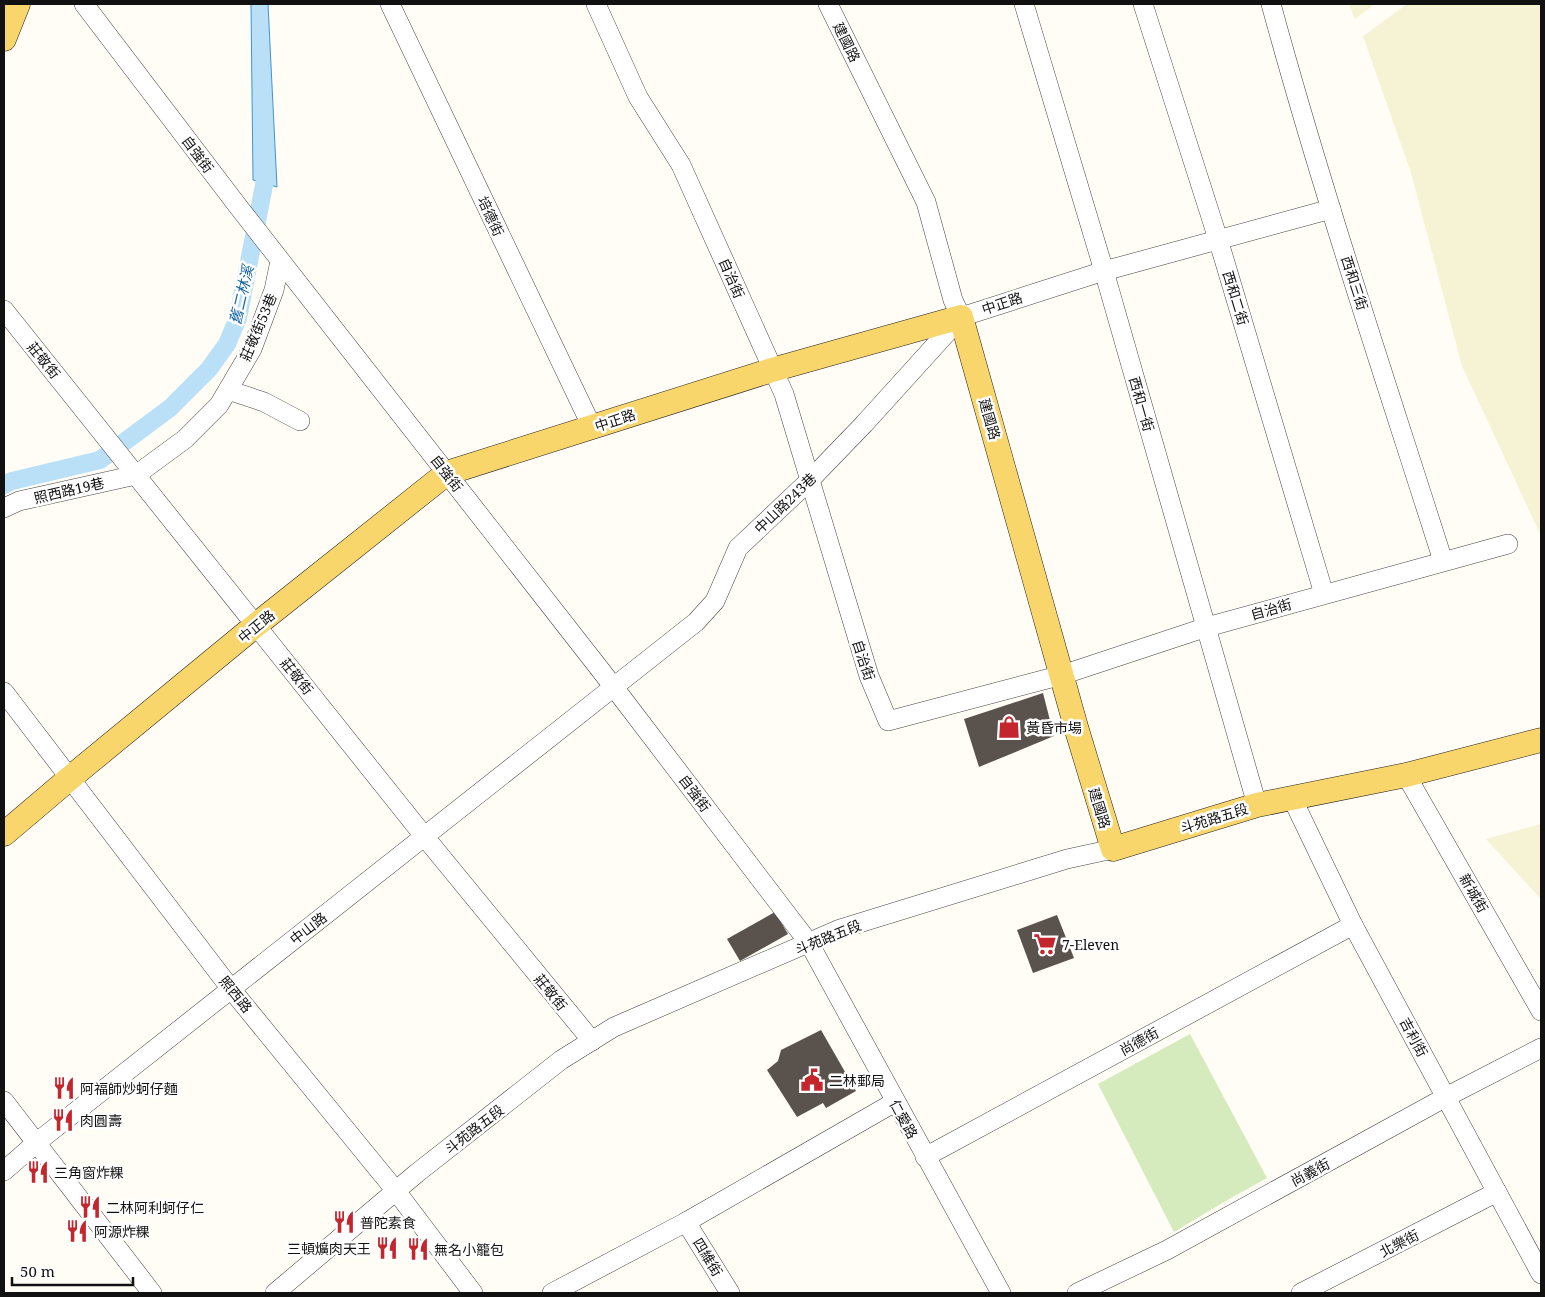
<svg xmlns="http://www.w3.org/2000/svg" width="1545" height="1297" viewBox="0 0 1545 1297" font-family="'Noto Serif','Noto Sans TC',serif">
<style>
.farmland{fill:#f6f3d4}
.green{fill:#d5ebbd}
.water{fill:#b9e0f7;stroke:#3f96cf}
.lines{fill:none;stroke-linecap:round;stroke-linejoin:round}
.canal{stroke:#b9e0f7;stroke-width:18}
.building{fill:#5a524d}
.minor-casing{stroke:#444;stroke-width:20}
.major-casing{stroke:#222;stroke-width:25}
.minor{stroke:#fff;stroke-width:19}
.major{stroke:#f9d66b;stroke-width:24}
.labels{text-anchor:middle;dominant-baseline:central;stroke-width:5;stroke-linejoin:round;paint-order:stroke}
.street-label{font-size:14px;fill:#111;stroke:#fff}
.poi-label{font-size:14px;fill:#111;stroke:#fff;text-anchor:start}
.water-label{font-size:15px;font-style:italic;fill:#1768a6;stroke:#fff}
</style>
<rect width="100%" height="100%" fill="#fffdf5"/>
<!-- farmland -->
<g class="farmland">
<polygon points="1349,4 1375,4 1355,19"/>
<polygon points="1407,4 1541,4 1541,536 1462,366 1411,173 1363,36"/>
<polygon points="1541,824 1541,899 1486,839"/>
</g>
<!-- green -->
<polygon class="green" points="1190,1034 1267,1178 1224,1202 1174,1232 1098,1084"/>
<!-- water -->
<polygon class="water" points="251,4 268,4 277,187 253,180"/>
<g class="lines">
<!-- canal -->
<polyline class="canal" points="4,485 12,481 100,460 170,408 209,369 227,344 238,318 266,175 265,160"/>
</g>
<!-- building -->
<g class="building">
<polygon points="1043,693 1054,736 979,767 964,719"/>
<polygon points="775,912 788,934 740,961 727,939"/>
<polygon points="1057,915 1074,958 1033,973 1017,930"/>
<polygon points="821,1030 856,1091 826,1108 823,1103 797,1117 767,1070 778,1061 781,1050"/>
</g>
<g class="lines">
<defs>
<g id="minor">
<polyline points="84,4 237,205 613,686 809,943 1001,1293"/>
<polyline points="390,4 592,427"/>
<polyline points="596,4 638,97 681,165 784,394 869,676 888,721 1062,675 1207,627 1508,544"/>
<polyline points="828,4 926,202 953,300 961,317"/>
<polyline points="1024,4 1104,271 1257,805"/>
<polyline points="1143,4 1218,239 1324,594"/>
<path d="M1271 4C1322 191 1384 376 1443 561"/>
<polyline points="4,310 424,836 592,1041"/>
<polyline points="228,390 264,402 300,421"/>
<polyline points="4,508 19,501 136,475 185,439 219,405 252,349 274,290 280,261"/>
<polyline points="4,692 231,989 396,1191 473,1293"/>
<polyline points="1406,775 1541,1011"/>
<polyline points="1292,798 1353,925 1541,1274"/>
<polyline points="4,1101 152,1293"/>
<polyline points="925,1157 1353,925"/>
<polyline points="4,1171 36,1143 696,622 715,601 738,548 810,480 864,424 961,317 1104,271 1331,209"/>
<polyline points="686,1222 730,1293"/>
<polyline points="275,1293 417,1173 561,1060 614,1027 840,929 1067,859 1113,849"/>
<polyline points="552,1293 686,1222 895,1102"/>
<polyline points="1077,1293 1167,1250 1446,1097 1541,1048"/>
<polyline points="1301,1293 1497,1192"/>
</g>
<g id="major">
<polyline points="4,39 18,4"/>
<polyline points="4,834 70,778 256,625 447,473 772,370 961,317 1076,727 1113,849 1257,805 1406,775 1541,740"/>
</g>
</defs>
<!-- minor casing -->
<use href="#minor" class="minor-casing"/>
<!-- major casing -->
<use href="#major" class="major-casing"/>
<!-- minor -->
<use href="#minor" class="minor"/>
<!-- major -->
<use href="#major" class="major"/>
</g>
<!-- icons -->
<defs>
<symbol id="shop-bare" viewBox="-9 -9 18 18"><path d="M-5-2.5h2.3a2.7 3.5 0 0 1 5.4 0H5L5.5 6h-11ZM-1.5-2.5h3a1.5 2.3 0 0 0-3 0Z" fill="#c4262e" stroke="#fff" stroke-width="2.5" paint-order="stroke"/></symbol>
<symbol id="supermarket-bare" viewBox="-9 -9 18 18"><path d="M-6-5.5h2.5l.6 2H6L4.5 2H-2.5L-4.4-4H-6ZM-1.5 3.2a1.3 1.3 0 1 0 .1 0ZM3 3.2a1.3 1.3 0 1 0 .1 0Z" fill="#c4262e" stroke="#fff" stroke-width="2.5" paint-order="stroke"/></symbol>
<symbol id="civic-bare" viewBox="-9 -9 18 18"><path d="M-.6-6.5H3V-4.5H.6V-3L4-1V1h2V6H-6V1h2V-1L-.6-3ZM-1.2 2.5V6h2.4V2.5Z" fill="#c4262e" stroke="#fff" stroke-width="2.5" paint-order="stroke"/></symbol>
<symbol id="restaurant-bare" viewBox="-9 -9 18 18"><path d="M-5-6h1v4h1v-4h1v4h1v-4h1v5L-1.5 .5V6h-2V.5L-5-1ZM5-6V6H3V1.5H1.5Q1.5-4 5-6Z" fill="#c4262e" stroke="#fff" stroke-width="2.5" paint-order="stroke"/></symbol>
</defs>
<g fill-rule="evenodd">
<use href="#shop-bare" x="993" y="711" width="32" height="32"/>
<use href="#supermarket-bare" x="1029" y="928" width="32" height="32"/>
<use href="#civic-bare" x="796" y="1064" width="32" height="32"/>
<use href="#restaurant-bare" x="48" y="1072" width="32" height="32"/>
<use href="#restaurant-bare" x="47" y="1104" width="32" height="32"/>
<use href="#restaurant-bare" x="22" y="1156" width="32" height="32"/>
<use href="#restaurant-bare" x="74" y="1191" width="32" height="32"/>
<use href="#restaurant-bare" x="328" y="1206" width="32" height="32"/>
<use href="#restaurant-bare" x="61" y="1215" width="32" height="32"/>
<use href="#restaurant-bare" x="371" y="1232" width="32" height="32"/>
<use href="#restaurant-bare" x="402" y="1233" width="32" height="32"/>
</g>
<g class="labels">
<!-- street labels -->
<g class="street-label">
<text transform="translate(847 42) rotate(64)">建國路</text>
<text transform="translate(198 154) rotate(53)">自強街</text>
<text transform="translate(491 216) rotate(65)">培德街</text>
<text transform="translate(732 278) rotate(66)">自治街</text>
<text transform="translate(1355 283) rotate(72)">西和三街</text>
<text transform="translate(1236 298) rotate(73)">西和二街</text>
<text transform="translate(1002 303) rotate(-18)">中正路</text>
<text transform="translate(258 327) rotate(-67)">莊敬街53巷</text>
<text transform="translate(44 360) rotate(51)">莊敬街</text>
<text transform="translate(1142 404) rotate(74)">西和一街</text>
<text transform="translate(990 419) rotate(74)">建國路</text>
<text transform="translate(615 420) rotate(-18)">中正路</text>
<text transform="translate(447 473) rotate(52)">自強街</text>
<text transform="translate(69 490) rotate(-13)">照西路19巷</text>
<text transform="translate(785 503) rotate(-44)">中山路243巷</text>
<text transform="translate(1271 609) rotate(-16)">自治街</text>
<text transform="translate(256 626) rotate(-39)">中正路</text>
<text transform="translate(864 660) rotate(72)">自治街</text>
<text transform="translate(297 676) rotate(51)">莊敬街</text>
<text transform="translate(695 793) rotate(53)">自強街</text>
<text transform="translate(1100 808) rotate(73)">建國路</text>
<text transform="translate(1214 818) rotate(-17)">斗苑路五段</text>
<text transform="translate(1474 893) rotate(60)">新城街</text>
<text transform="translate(308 928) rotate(-38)">中山路</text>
<text transform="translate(828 937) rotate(-22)">斗苑路五段</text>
<text transform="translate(551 992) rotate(51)">莊敬街</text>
<text transform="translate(236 994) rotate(51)">照西路</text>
<text transform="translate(1414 1037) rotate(62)">吉利街</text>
<text transform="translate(1139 1041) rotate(-29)">尚德街</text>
<text transform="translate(904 1119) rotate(61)">仁愛路</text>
<text transform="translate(474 1129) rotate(-38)">斗苑路五段</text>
<text transform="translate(1310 1172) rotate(-28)">尚義街</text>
<text transform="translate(1399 1243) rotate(-27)">北樂街</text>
<text transform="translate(708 1257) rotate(58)">四維街</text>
</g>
<!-- poi labels -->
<g class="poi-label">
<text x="1026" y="727">黃昏市場</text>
<text x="1062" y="944">7-Eleven</text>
<text x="829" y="1080">二林郵局</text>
<text x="80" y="1088">阿福師炒蚵仔麵</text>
<text x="80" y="1120">肉圓壽</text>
<text x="54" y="1172">三角窗炸粿</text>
<text x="106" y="1207">二林阿利蚵仔仁</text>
<text x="360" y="1222">普陀素食</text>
<text x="94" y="1231">阿源炸粿</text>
<text x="371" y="1248" text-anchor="end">三頓爌肉天王</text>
<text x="434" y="1249">無名小籠包</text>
</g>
<!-- water labels -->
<g class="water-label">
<text transform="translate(241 295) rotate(-77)">舊二林溪</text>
</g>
</g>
<!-- border -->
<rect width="1545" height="1297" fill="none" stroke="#111111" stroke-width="10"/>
<!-- scale -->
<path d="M12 1277v8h121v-8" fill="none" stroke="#111111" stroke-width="2.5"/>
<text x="20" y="1277" font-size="15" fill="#111111" stroke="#ffffff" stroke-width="4" paint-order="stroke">50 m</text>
</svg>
